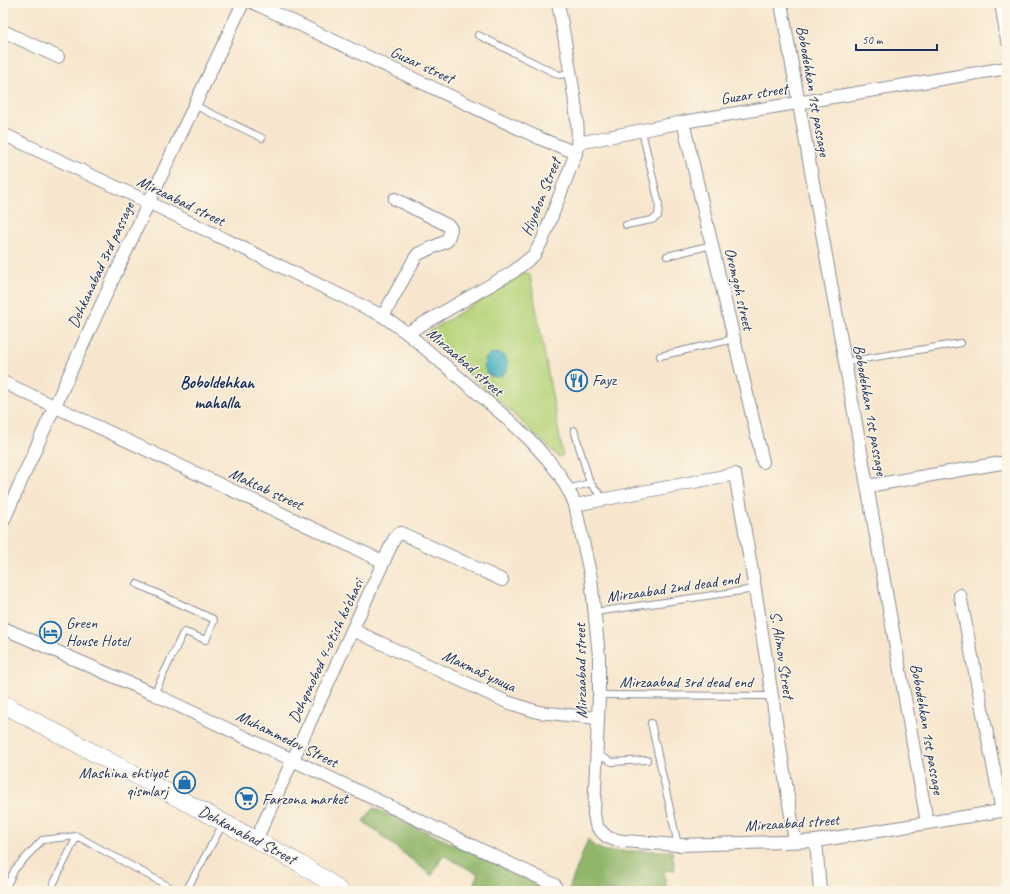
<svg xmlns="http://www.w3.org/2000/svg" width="1010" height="894" viewBox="0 0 1010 894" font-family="Caveat,sans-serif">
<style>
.green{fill:#b6d47b;stroke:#68826c}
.forest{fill:#90b66b;stroke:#567264}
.water{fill:#43afc1;stroke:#2f6f90}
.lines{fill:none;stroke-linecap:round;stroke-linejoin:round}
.lane-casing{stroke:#898a96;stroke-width:8}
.street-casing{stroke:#898a96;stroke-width:14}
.secondary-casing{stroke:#898a96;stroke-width:18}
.lane{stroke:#fff;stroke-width:6}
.street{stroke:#fff;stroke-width:12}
.secondary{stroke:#fff;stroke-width:17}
.labels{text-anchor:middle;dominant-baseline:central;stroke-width:3;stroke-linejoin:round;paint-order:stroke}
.street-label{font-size:16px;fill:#1b2f5e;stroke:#fcf5e5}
.poi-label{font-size:16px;fill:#1b2f5e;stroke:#fcf5e5;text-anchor:start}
.neighbourhood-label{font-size:17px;font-weight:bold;fill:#1b2f5e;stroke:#fcf5e5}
</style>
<rect width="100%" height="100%" fill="#fcf5e5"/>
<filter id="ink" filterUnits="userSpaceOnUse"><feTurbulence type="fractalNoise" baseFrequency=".025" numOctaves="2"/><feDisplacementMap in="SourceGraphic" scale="8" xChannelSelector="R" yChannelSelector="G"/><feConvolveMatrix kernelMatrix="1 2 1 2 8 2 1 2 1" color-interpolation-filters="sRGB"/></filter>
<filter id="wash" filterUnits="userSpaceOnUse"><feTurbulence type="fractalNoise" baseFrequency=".012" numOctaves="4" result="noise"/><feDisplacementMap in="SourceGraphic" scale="16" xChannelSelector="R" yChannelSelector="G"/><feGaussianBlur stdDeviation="0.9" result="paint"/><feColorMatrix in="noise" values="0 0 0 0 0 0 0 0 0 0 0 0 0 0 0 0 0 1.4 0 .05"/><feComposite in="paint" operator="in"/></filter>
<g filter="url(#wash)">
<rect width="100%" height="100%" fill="#f7e6cd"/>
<!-- green -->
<polygon class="green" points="524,273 527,273 530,275 563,455 559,457 496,398 424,335"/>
<!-- forest -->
<g class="forest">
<polygon points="374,808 556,891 470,891 478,874 443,855 432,876 363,821"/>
<polygon points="588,839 595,847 606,851 672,851 675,870 664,871 667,891 568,891"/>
</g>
<!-- water -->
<circle class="water" cx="496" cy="365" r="12"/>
</g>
<g filter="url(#ink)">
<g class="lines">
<defs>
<g id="lane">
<polyline points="478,35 559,75 571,73"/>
<polyline points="194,105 262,138"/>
<polyline points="626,225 652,220 658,216 659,204 642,131"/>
<polyline points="667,256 712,245"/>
<polyline points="660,356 734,339"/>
<polyline points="845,362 961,343"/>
<polyline points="590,483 604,499"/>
<polyline points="568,489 590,483 574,430"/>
<polyline points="137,584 213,619 214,621 206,640 185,632 183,633 154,694"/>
<polyline points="595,612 755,589"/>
<polyline points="599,695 772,696"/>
<polyline points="651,723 678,845"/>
<polyline points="596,754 612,762 647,760"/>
<polyline points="4,891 15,869 42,840 77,836 177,891"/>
<polyline points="50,891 77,836"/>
<polyline points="186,891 223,824"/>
</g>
<g id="street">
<polyline points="254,3 539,138 576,153"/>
<polyline points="781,3 927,822"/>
<polyline points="1001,3 1007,40"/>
<polyline points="3,31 58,57"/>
<polyline points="683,122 763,462"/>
<polyline points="3,134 148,202 383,316 407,333 510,421 531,441 549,461 559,474 572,497 575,505 591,578 599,656 599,695 594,814 596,825 599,829 607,837 612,839 623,841 678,845 816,841 1007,810"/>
<polyline points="578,143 683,122 1007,68"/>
<polyline points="383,316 415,258 418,254 447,241 451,229 449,226 395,199"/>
<path d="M407 333 513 272 534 255 543 239 576 153C580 133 576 114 574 95 569 64 564 34 558 3"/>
<polyline points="3,382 384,562"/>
<polyline points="868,486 1007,462"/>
<polyline points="575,505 735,474 755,589 795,841"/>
<path d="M3 522C80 347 161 175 243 3"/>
<polyline points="960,595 1002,811"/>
<polyline points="3,628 154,694 555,885"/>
<polyline points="353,630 507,702 538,712 598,718"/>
<polyline points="256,840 394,539 398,534 401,533 502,580"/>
<polyline points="816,841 820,891"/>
</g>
<polyline id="secondary" points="3,704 299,863 326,880 340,891"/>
</defs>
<!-- lane casing -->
<use href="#lane" class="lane-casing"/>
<!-- street casing -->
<use href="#street" class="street-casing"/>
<!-- secondary casing -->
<use href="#secondary" class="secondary-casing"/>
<!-- lane -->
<use href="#lane" class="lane"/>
<!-- street -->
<use href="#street" class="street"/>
<!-- secondary -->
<use href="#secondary" class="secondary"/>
</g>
</g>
<!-- icons -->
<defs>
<symbol id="restaurant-ring" viewBox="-11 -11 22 22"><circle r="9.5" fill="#fcf5e5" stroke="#1f6fb2" stroke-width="1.5"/><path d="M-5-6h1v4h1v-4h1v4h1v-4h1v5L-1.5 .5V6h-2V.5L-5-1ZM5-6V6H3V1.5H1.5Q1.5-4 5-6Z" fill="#1f6fb2"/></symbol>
<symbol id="hotel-ring" viewBox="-11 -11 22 22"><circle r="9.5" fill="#fcf5e5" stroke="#1f6fb2" stroke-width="1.5"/><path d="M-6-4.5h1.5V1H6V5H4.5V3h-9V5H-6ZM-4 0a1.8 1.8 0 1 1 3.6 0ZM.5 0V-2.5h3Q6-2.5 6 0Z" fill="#1f6fb2"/></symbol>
<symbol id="shop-ring" viewBox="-11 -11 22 22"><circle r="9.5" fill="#fcf5e5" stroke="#1f6fb2" stroke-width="1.5"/><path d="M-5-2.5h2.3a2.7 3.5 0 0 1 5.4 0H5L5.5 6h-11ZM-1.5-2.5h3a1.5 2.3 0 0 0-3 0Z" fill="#1f6fb2"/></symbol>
<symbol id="supermarket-ring" viewBox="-11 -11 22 22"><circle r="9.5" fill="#fcf5e5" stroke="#1f6fb2" stroke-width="1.5"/><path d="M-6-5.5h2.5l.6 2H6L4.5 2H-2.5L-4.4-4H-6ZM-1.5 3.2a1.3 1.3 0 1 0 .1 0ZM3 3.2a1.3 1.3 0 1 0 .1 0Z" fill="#1f6fb2"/></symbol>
</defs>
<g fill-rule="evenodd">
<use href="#restaurant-ring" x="564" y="368" width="25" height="25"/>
<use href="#hotel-ring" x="38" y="620" width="25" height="25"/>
<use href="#shop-ring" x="172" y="770" width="25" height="25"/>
<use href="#supermarket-ring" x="234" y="786" width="25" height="25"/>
</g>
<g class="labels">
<!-- street labels -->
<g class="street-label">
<text transform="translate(422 65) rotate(25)">Guzar street</text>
<text transform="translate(813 91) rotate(80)">Bobodehkan 1st passage</text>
<text transform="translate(754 94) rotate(-9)">Guzar street</text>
<text transform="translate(541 197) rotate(-68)">Hiyobon Street</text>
<text transform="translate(181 201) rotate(26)">Mirzaаbаd street</text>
<text transform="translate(101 265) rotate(-65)">Dehkanabad 3rd passage</text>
<text transform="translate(739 289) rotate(77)">Oromgoh street</text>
<text transform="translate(465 362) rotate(41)">Mirzaаbаd street</text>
<text transform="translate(870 410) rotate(80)">Bobodehkan 1st passage</text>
<text transform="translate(266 489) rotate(25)">Maktab street</text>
<text transform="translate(673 588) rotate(-8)">Mirzaabad 2nd dead end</text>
<text transform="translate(326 651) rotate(-65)">Dehqonobod 4-o'tish ko'chasi</text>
<text transform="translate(782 655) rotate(81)">S. Alimov Street</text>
<text transform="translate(479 671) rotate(25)">Мактаб улица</text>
<text transform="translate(581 671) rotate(-91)">Mirzaаbаd street</text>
<text x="686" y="682">Mirzaаbаd 3rd dead end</text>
<text transform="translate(927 729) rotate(80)">Bobodehkan 1st passage</text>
<text transform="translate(287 739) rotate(26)">Muhammedov Street</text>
<text transform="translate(792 823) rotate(-4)">Mirzaabad street</text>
<text transform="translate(247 835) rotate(28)">Dehkаnabad Street</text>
</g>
<!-- poi labels -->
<g class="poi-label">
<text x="592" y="380">Fayz</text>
<text x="66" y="623">Green<tspan x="66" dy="18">House Hotel</tspan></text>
<text x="168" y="773" text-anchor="end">Mashina ehtiyot<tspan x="168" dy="18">qismlarj</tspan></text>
<text x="262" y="799">Farzona market</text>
</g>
<!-- neighbourhood labels -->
<g class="neighbourhood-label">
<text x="217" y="382">Boboldehkan<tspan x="217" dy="20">mahalla</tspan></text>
</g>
</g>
<!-- margin -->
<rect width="1010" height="894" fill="none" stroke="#fcf5e5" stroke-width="16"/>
<!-- scale -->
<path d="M856 44v6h81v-6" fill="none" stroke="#1b2f5e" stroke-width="2"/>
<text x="862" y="44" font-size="12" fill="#1b2f5e" stroke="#fcf5e5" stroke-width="3" paint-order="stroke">50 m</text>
</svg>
